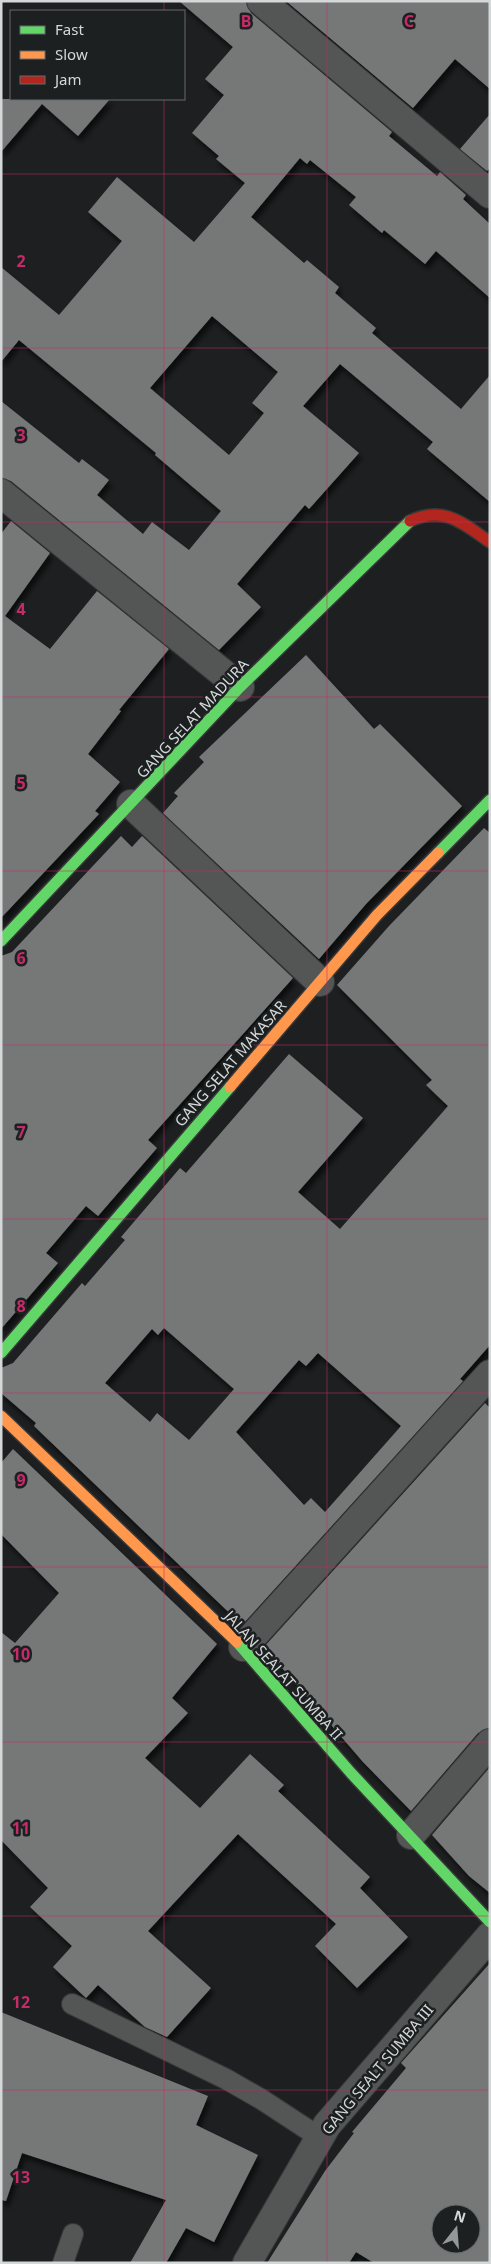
<svg xmlns="http://www.w3.org/2000/svg" width="491" height="2264" viewBox="0 0 491 2264" font-family="'Noto Sans',sans-serif">
<style>
.building{fill:#767878;fill-rule:evenodd;filter:url(#shadow)}
.lines{fill:none;stroke-linecap:round;stroke-linejoin:round}
.lane-casing{stroke:#383939;stroke-width:22}
.street-casing{stroke:#383939;stroke-width:30}
.fast-casing{stroke:#383939;stroke-width:14}
.slow-casing{stroke:#383939;stroke-width:14}
.jam-casing{stroke:#383939;stroke-width:14}
.lane{stroke:#545555;stroke-width:20}
.street{stroke:#545555;stroke-width:28}
.fast{stroke:#63d668;stroke-width:11}
.slow{stroke:#ff974d;stroke-width:11}
.jam{stroke:#b3261e;stroke-width:11}
.grid{fill:none;stroke:#c42b68;stroke-width:1;stroke-opacity:0.55}
.labels{text-anchor:middle;dominant-baseline:central;stroke-width:5;stroke-linejoin:round;paint-order:stroke}
.street-label{font-size:15px;fill:#d5d8d9;stroke:#1c2021}
.grid-label{font-size:16px;text-anchor:middle;font-weight:bold;fill:#c42b68;stroke:#1c2021;stroke-width:5;stroke-linejoin:round;paint-order:stroke}
</style>
<defs>
<filter id="shadow"><feDropShadow dx="3" dy="5.5" stdDeviation="2.5" flood-color="#0009"/></filter>
</defs>
<rect width="100%" height="100%" fill="#1d1f20"/>
<!-- building -->
<g class="building">
<path d="M179 1H246L251 13 392 132 389 136 437 176 440 172 466 195 463 199 490 224V298L436 251 425 264 384 230 382 233 349 205 356 197 310 160 307 164 300 158 251 217 304 263 307 260 339 287 335 293 376 328 372 333 461 409 490 375V502L427 449 433 442 340 364 303 406 359 453 309 509 305 505 237 584 261 607 219 650 11 481 1 478V401L79 463 82 459 109 480 97 495 143 534 152 522 189 550 221 511 155 455 156 453 19 340 1 362V267L59 315 122 241 88 212 117 177 194 242 245 183 216 159 219 156 192 133 224 95 205 79 233 47ZM212 316 278 372 252 403 264 413 229 455 150 388Z"/>
<polygon points="286,1 490,1 490,89 455,59 413,108"/>
<polygon points="1,99 110,99 78,136 42,104 1,152"/>
<polygon points="490,114 490,168 487,171 460,149"/>
<polygon points="11,521 50,553 5,616 50,649 97,591 169,649 119,710 121,711 88,754 120,782 95,811 99,814 1,918 1,534"/>
<polygon points="306,655 374,729 380,724 462,806 366,904 319,959 163,813 178,796 174,793 204,762 199,757"/>
<path d="M484 828 490 833V1345L460 1379 463 1381 242 1625 34 1426 36 1423 1 1393V1368L13 1363 82 1283 85 1286 125 1240 121 1237 180 1168 186 1173 289 1054 363 1118 298 1192 340 1229 448 1106 426 1085 432 1080 337 985 389 926ZM164 1328 234 1389 189 1440 157 1413 150 1422 105 1383 152 1329 158 1335ZM318 1353 401 1426 325 1512 311 1498 304 1505 236 1432 299 1360 306 1366Z"/>
<polygon points="121,836 132,847 142,836 293,978 148,1140 157,1148 98,1216 86,1206 46,1253 58,1263 1,1329 1,956 12,952"/>
<polygon points="485,1403 490,1408 490,1728 478,1733 411,1811 363,1762 264,1647"/>
<polygon points="13,1449 217,1644 172,1698 188,1713 145,1758 200,1808 250,1754 284,1785 278,1791 370,1877 360,1888 408,1937 357,1988 315,1946 336,1924 238,1834 148,1931 211,1988 167,2037 145,2027 98,1985 86,1998 53,1967 72,1946 30,1907 48,1888 1,1840 1,1632 15,1643 59,1593 1,1534 1,1463"/>
<polygon points="490,1767 490,1893 469,1876 432,1835"/>
<path d="M490 1963V2263H374L356 2252 349 2263H267L325 2171 354 2133 352 2132 406 2068 401 2063ZM441 2214H471V2244H441Z"/>
<polygon points="1,2012 208,2096 196,2125 258,2155 214,2242 186,2228 166,2263 130,2263 166,2200 22,2153 6,2201 1,2200"/>
</g>
<g class="lines">
<defs>
<g id="lane">
<polyline points="72,2004 226,2079 261,2099 319,2137"/>
<polyline points="63,2263 73,2234"/>
</g>
<g id="street">
<polyline points="261,1 490,194"/>
<polyline points="1,493 240,687"/>
<polyline points="131,804 320,982"/>
<polyline points="243,1647 490,1374"/>
<polyline points="411,1835 490,1743"/>
<polyline points="247,2263 327,2125 490,1936"/>
</g>
<g id="fast">
<polyline points="438,853 490,800"/>
<polyline points="1,941 240,687 410,521"/>
<polyline points="1,1353 230,1087"/>
<polyline points="237,1642 351,1773 490,1922"/>
</g>
<g id="slow">
<polyline points="230,1087 377,915 438,853"/>
<polyline points="1,1416 237,1642"/>
</g>
<path id="jam" d="M410 521C444 505 462 523 490 542"/>
</defs>
<!-- lane casing -->
<use href="#lane" class="lane-casing"/>
<!-- street casing -->
<use href="#street" class="street-casing"/>
<!-- fast casing -->
<use href="#fast" class="fast-casing"/>
<!-- slow casing -->
<use href="#slow" class="slow-casing"/>
<!-- jam casing -->
<use href="#jam" class="jam-casing"/>
<!-- lane -->
<use href="#lane" class="lane"/>
<!-- street -->
<use href="#street" class="street"/>
<!-- fast -->
<use href="#fast" class="fast"/>
<!-- slow -->
<use href="#slow" class="slow"/>
<!-- jam -->
<use href="#jam" class="jam"/>
</g>
<!-- grid -->
<path class="grid" d="M164 1V11M327 1V2263M164 99V2263M1 174H490M1 348H490M1 522H490M1 697H490M1 871H490M1 1045H490M1 1219H490M1 1393H490M1 1567H490M1 1742H490M1 1916H490M1 2090H490"/>
<g class="labels">
<!-- street labels -->
<g class="street-label">
<text transform="translate(192 718) rotate(-47)">GANG SELAT MADURA</text>
<text transform="translate(230 1063) rotate(-49)">GANG SELAT MAKASAR</text>
<text transform="translate(284 1675) rotate(48)">JALAN SEALAT SUMBA II</text>
<text transform="translate(377 2069) rotate(-50)">GANG SEALT SUMBA III</text>
</g>
</g>
<g class="grid-label">
<text x="246" y="27">B</text>
<text x="409" y="27">C</text>
<text x="21" y="267">2</text>
<text x="21" y="441">3</text>
<text x="21" y="615">4</text>
<text x="21" y="789">5</text>
<text x="21" y="964">6</text>
<text x="21" y="1138">7</text>
<text x="21" y="1312">8</text>
<text x="21" y="1486">9</text>
<text x="21" y="1660">10</text>
<text x="21" y="1834">11</text>
<text x="21" y="2008">12</text>
<text x="21" y="2183">13</text>
</g>
<!-- border -->
<rect width="491" height="2264" fill="none" stroke="#d5d8d9" stroke-width="5"/>
<!-- legend -->
<rect x="10" y="10" width="175" height="90" fill="#1c2021" stroke="#666a6b"/>
<rect x="20" y="26" width="25" height="8" fill="#63d668" stroke="#666a6b"/>
<text x="55" y="35" font-size="15" fill="#d5d8d9">Fast</text>
<rect x="20" y="51" width="25" height="8" fill="#ff974d" stroke="#666a6b"/>
<text x="55" y="60" font-size="15" fill="#d5d8d9">Slow</text>
<rect x="20" y="76" width="25" height="8" fill="#b3261e" stroke="#666a6b"/>
<text x="55" y="85" font-size="15" fill="#d5d8d9">Jam</text>
<!-- north arrow -->
<g transform="translate(456 2229) rotate(17)"><circle r="24" fill="#1c2021" stroke="#666a6b"/>
<path d="M0-4L9 19L0 12L-9 19Z" fill="#959798"/>
<text y="-8" font-size="14" font-weight="bold" text-anchor="middle" fill="#d5d8d9">N</text>
</g>
</svg>
